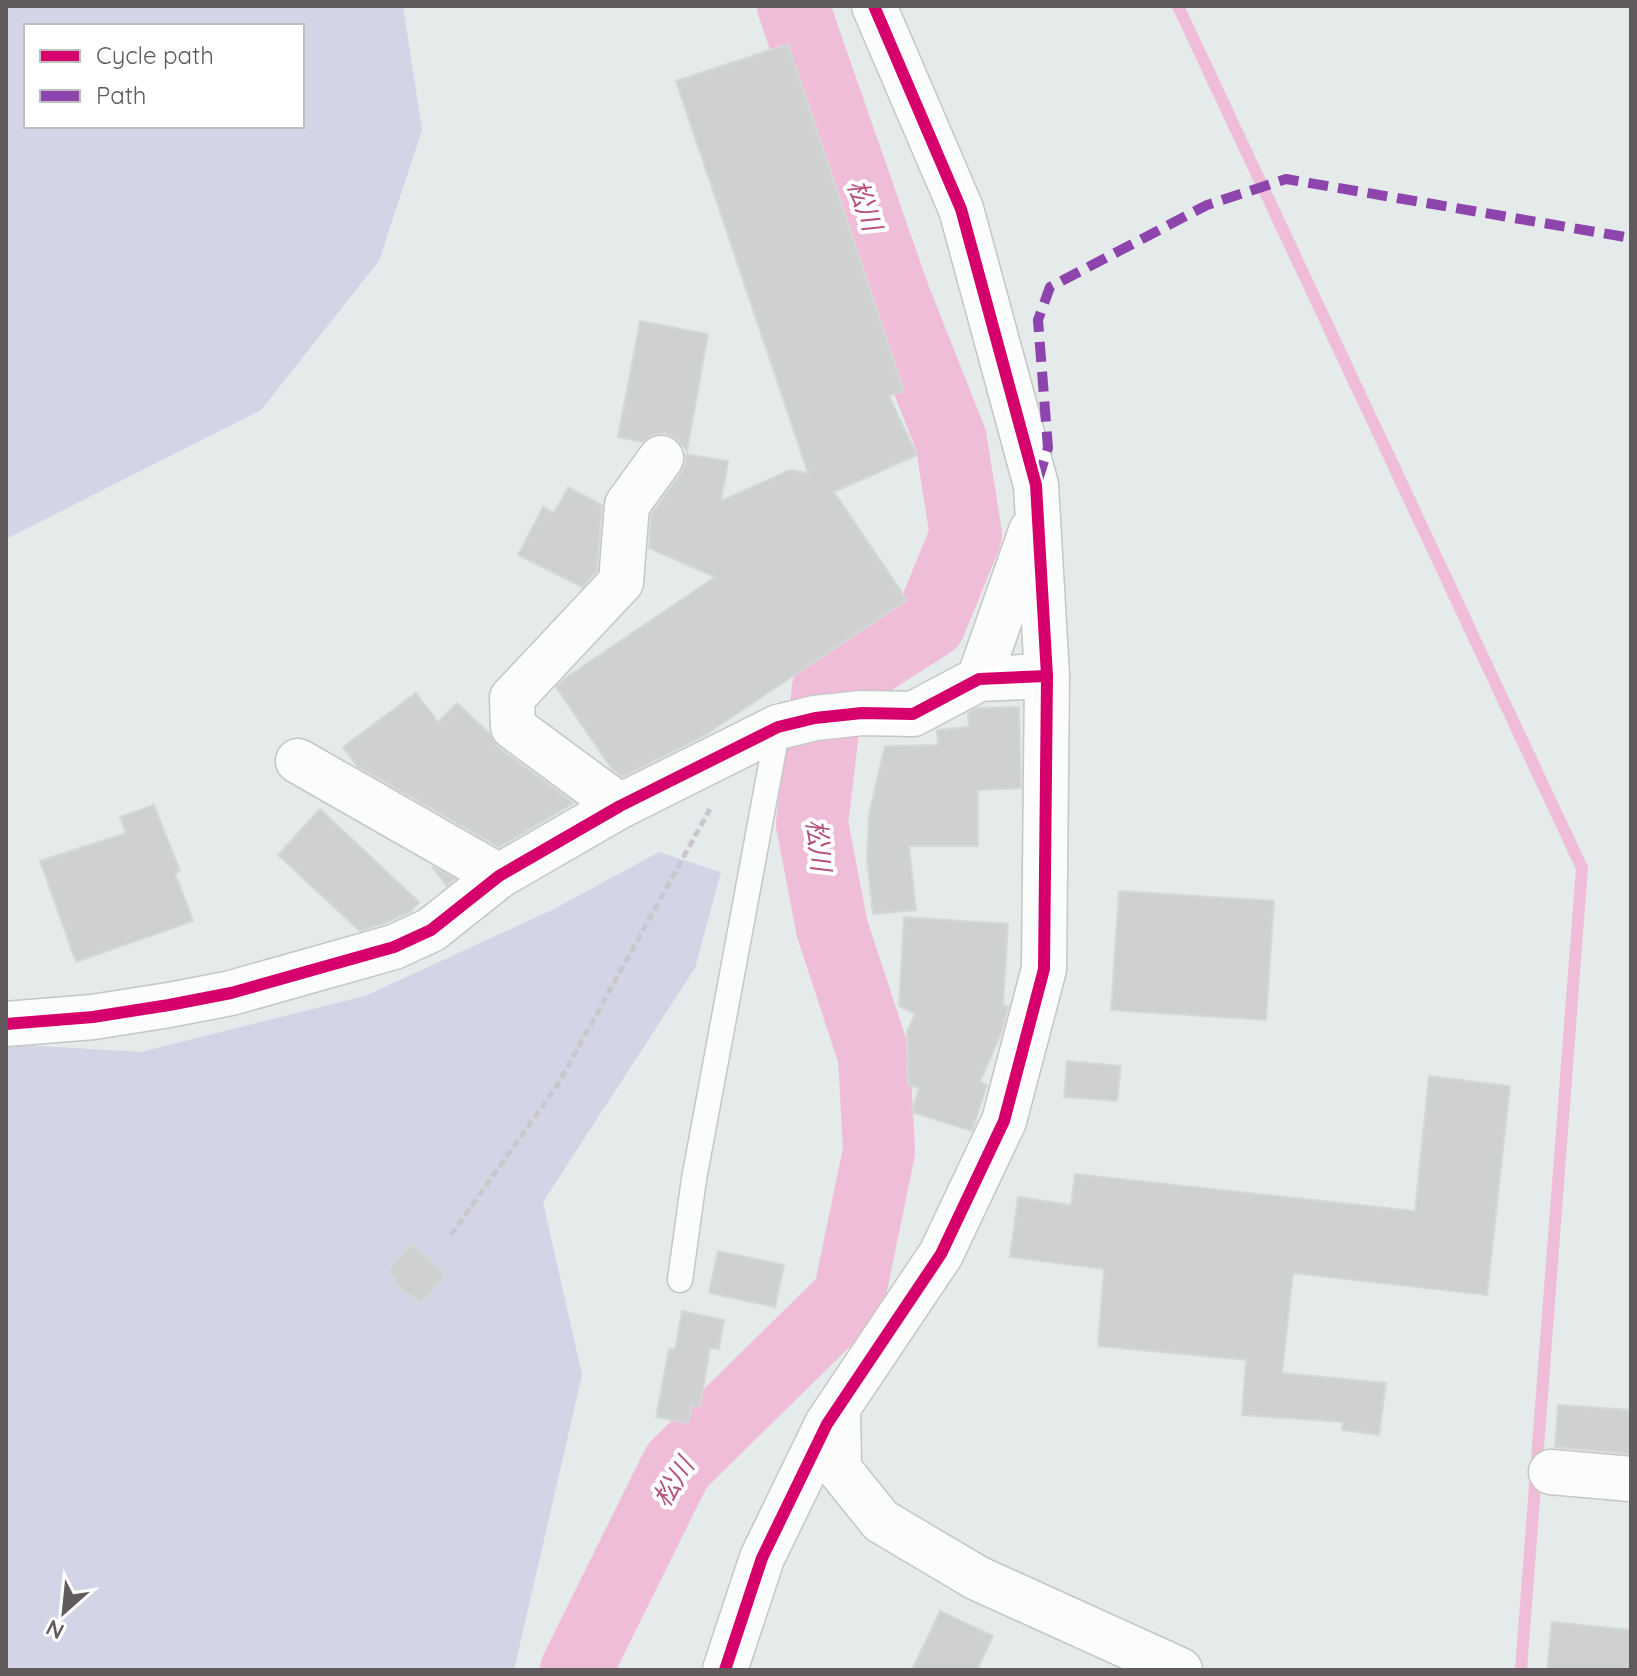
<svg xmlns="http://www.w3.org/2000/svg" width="1637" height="1676" viewBox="0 0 1637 1676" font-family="Quicksand,'Noto Sans JP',sans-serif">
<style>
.green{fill:#d3d4e5;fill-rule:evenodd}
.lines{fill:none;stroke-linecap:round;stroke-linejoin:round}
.stream{stroke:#f0bdd8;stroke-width:12}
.river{stroke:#f0bdd8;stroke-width:72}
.building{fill:#ced1d0;stroke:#d4d9d8;stroke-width:2}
.service-casing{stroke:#c6c6c6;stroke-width:27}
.minor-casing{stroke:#c6c6c6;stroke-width:47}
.path{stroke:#cac8cd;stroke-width:5;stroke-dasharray:8 4;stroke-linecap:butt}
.service{stroke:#fbfcfc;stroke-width:24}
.minor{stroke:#fbfcfc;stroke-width:44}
.quiet{stroke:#8e44ad;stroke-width:10;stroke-dasharray:20 10;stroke-linecap:butt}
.cycleway-casing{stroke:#fff;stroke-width:17}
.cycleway{stroke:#d6006c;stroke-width:12}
.labels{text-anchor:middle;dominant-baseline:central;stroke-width:8;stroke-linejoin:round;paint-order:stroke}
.water-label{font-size:26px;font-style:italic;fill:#b5507c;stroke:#fff}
</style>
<rect width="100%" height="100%" fill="#e5eaea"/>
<!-- green -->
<g class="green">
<path d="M6 6H403L422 130 379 261 261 410 6 539ZM26 26H302V126H26Z"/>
<polygon points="659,852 721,872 695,968 543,1202 582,1375 514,1670 6,1670 6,1044 141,1052 365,996 554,909"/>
</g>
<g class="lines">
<!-- stream -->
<polyline class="stream" points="1178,6 1582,868 1521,1670"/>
<!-- river -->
<polyline class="river" points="576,1670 677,1466 849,1297 879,1151 874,1056 832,928 812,824 828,688 930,623 966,535 951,440 894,296 793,6"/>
</g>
<!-- building -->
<g class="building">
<polygon points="788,44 904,391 889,396 917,455 834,492 907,600 705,735 623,777 612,769 556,687 564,679 715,577 649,548 651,514 681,473 686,461 685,454 728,461 721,501 790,470 808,473 676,81"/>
<polygon points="640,321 708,334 687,451 676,438 664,433 652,435 642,442 618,437"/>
<polygon points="568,487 602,505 597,571 582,587 518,555 543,507 554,513"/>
<polygon points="416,693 438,722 457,703 489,733 498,747 574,803 499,847 358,767 343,747"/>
<polygon points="1019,707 1021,788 978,790 978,846 909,846 916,910 873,914 867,859 869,814 885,746 938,745 937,730 969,727 968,713 977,708"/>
<polygon points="154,805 180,871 175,873 193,921 76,962 40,861 126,833 120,817"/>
<polygon points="320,809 419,902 410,912 385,923 360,931 278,855"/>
<polygon points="432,867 455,879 447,886"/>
<polygon points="1119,891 1274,901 1266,1020 1111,1010"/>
<polygon points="904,917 1008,924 1003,1005 1008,1007 1001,1033 980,1082 987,1085 972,1131 912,1112 919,1088 908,1085 907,1032 915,1014 899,1006"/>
<polygon points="1067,1061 1121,1066 1117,1101 1064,1097"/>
<polygon points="1429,1076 1510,1086 1487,1295 1293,1273 1282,1373 1386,1383 1379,1435 1342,1430 1343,1422 1242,1415 1246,1360 1098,1346 1104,1269 1010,1257 1018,1197 1071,1205 1075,1174 1415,1211"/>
<polygon points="411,1244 446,1274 421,1304 393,1282 396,1279 387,1272"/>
<polygon points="718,1251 784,1265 775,1307 709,1293"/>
<polygon points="682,1311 724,1320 719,1349 710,1348 700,1406 692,1405 688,1423 656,1417 669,1349 675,1350"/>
<polygon points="1558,1405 1631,1410 1631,1454 1555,1447"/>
<polygon points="940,1611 993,1636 977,1670 912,1670"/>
<polygon points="1552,1622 1631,1630 1631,1670 1547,1670"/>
</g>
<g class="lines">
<defs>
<polyline id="service" points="680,1280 694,1179 778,727"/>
<g id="minor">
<polyline points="979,679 1031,531"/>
<polyline points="298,761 499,876"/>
<polyline points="620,806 513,727 512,698 621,582 627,505 661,458"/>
<polyline points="6,1024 93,1017 169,1005 231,993 394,947 431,930 499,876 620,806 778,727 815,718 862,713 913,714 979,679 1047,676"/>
<polyline points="838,1410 839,1469 881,1521 977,1578 1180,1670"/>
<polyline points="1551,1472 1631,1479"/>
<polyline points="725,1670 762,1558 827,1424 941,1254 1004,1121 1044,969 1047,676 1036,485 961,209 874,6"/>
</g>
</defs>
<!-- service casing -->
<use href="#service" class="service-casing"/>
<!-- minor casing -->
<use href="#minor" class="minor-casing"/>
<!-- path -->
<polyline class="path" points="451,1235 558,1084 710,809"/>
<!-- service -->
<use href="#service" class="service"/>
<!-- minor -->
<use href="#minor" class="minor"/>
<!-- quiet -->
<polyline class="quiet" points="1038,480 1048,448 1038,320 1050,287 1207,205 1286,179 1631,238"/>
<defs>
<g id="cycleway">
<polyline points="6,1024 93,1017 169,1005 231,993 394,947 431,930 499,876 620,806 778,727 815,718 862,713 913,714 979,679 1047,676"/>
<polyline points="725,1670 762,1558 827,1424 941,1254 1004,1121 1044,969 1047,676 1036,485 961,209 874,6"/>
</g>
</defs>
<!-- cycleway casing -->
<use href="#cycleway" class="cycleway-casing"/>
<!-- cycleway -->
<use href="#cycleway" class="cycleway"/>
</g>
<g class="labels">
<!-- water labels -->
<g class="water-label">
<text transform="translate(865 205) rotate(70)">松川</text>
<text transform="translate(819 845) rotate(83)">松川</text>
<text transform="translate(673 1482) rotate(-58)">松川</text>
</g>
</g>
<!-- border -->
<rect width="1637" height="1676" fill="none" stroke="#625b5e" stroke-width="16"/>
<!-- legend -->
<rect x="24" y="24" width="280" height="104" fill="#ffffff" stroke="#c0bdbf" stroke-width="2"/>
<rect x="40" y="50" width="40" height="12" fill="#d6006c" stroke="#c0bdbf" stroke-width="2"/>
<text x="96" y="64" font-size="24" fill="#625b5e">Cycle path</text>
<rect x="40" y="90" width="40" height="12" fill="#8e44ad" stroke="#c0bdbf" stroke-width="2"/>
<text x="96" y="104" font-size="24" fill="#625b5e">Path</text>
<!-- north arrow -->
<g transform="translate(64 1612) rotate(207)" stroke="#ffffff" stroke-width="6" paint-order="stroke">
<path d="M0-6L14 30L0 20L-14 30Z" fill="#625b5e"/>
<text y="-12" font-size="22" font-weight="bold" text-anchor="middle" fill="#625b5e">N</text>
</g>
</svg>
